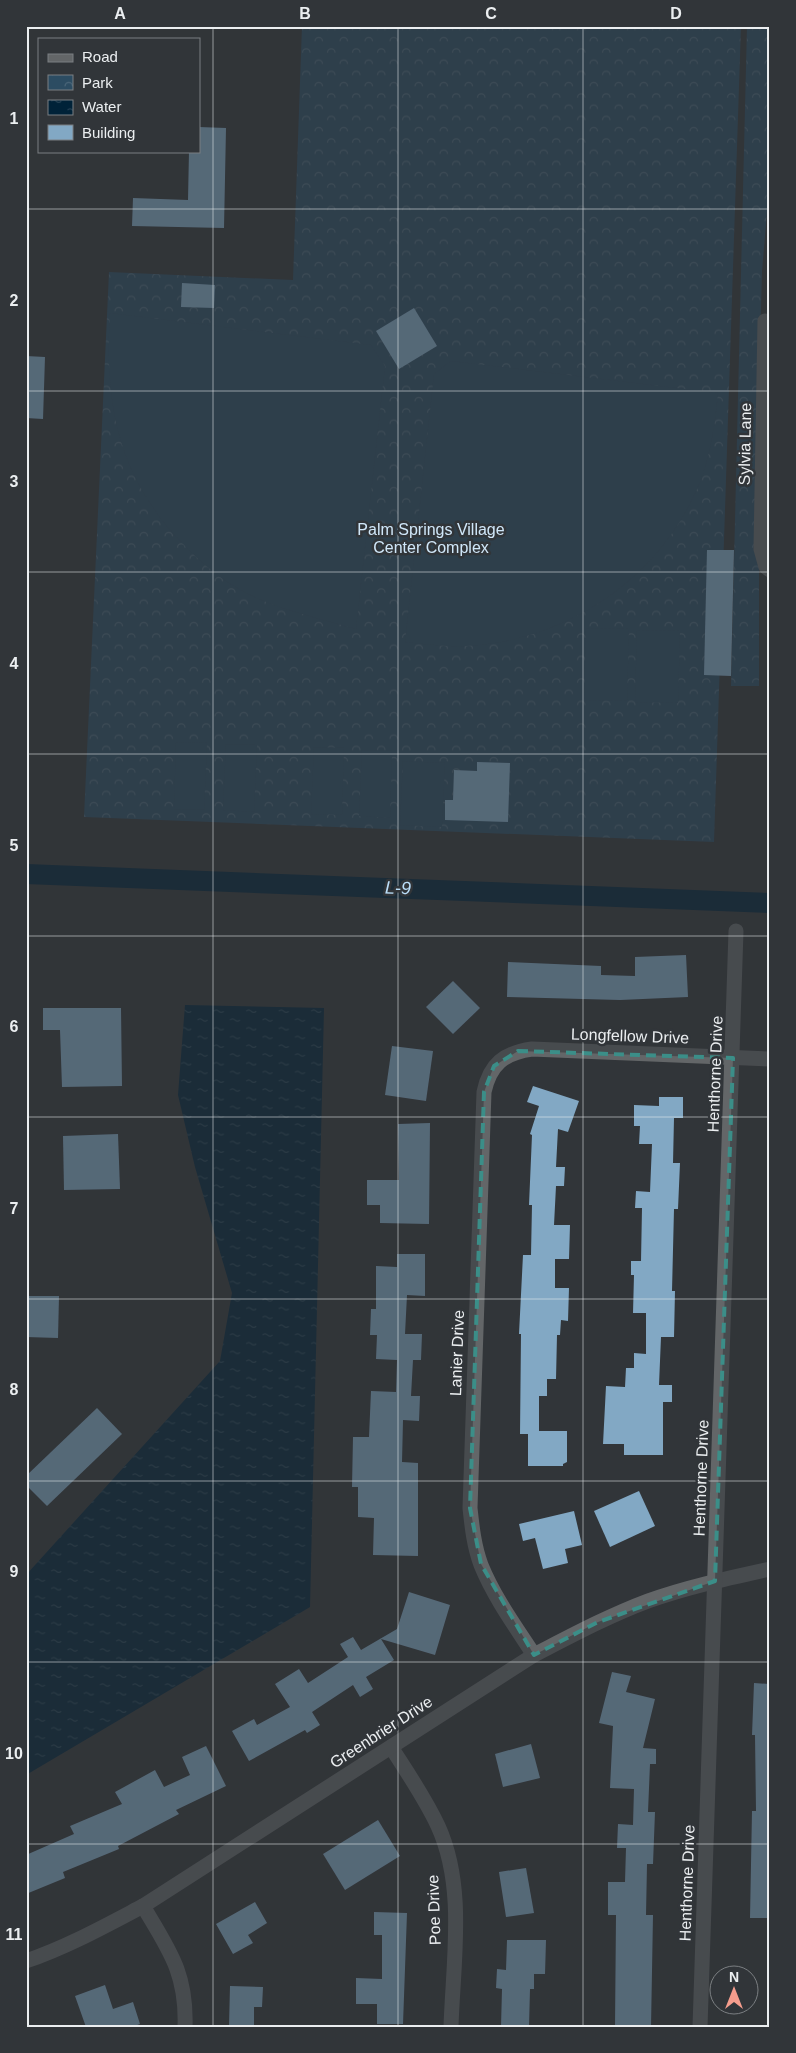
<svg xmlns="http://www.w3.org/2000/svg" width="796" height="2053" viewBox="0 0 796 2053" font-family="Arial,sans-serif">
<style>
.park{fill:url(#park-crowns)}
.garden{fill:#2c4c62}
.water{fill:url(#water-ripples)}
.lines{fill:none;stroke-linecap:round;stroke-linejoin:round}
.canal{stroke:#002238;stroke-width:20}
.building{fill:#82a8c4}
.minor{stroke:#636668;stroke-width:15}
.marked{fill:none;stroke:#3b8e88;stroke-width:4;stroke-dasharray:10 6;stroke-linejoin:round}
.grid{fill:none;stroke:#ebeef0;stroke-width:1;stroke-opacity:0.55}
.labels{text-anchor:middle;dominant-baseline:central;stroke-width:5;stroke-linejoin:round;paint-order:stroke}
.street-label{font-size:16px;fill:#ebeef0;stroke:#313539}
.park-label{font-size:16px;fill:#d0e7f9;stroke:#313539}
.water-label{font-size:18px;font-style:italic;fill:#badef9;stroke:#313539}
.neatline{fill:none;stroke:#ebeef0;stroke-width:2}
.grid-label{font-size:16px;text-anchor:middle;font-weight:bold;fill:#ebeef0}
</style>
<defs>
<pattern id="park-crowns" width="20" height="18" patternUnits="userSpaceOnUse" patternTransform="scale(1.25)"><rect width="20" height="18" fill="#2c4c62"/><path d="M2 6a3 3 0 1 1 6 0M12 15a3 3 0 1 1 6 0" fill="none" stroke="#4b6679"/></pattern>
<pattern id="water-ripples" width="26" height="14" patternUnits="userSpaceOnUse" patternTransform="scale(1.25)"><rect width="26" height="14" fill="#002238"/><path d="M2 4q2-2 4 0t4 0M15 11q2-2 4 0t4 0" fill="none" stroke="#254255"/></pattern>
</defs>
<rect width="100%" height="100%" fill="#313539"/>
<!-- park -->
<g class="park">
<polygon points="302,26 741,26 714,842 84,817 109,272 293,280"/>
<polygon points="747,26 770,26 770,177 762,271 759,382 759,686 731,686"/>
</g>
<!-- garden -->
<g class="garden">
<path d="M110 313 371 345 385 366 356 629C324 620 290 612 259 599 232 588 208 569 188 549 119 481 104 407 110 313Z"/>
<path d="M451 361 718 393C715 424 711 453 700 482 662 577 567 642 465 646 445 647 425 644 405 642L434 374Z"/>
<polygon points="586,628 629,629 627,701 584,700"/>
<polygon points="637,630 680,631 678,703 635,702"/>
<polygon points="176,742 207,743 204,810 174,809"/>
<polygon points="226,744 257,745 254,812 223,810"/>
<polygon points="314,747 344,748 342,815 311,814"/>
<polygon points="362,750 392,751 390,818 359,816"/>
<polygon points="403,761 445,763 442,827 400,825"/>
</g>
<!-- water -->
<polygon class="water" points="185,1005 324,1008 310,1607 26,1775 26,1575 220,1361 232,1293 195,1167 178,1095"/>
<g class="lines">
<!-- canal -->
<polyline class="canal" points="26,874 770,903"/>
</g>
<!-- building -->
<g class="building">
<polygon points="199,127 226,128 224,228 132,226 133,198 188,200 189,151 199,151"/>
<polygon points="182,283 215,285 214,308 181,307"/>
<polygon points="414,308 437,346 399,369 376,331"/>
<polygon points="26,356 45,357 43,419 26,418"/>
<polygon points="707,550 734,550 731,676 704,675"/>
<polygon points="477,762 510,763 508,822 445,820 445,800 453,800 454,770 477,771"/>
<polygon points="686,955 688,997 620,1000 507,997 508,962 601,966 601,975 635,976 635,957"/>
<polygon points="453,981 480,1008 453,1034 426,1007"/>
<polygon points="43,1008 121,1008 122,1086 62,1087 60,1030 43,1030"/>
<polygon points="392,1046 433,1051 426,1101 385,1095"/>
<polygon points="533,1086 579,1101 568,1132 558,1129 556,1167 565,1167 564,1186 556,1186 554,1225 570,1225 569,1259 555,1259 555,1288 569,1288 568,1321 561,1320 560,1335 557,1335 556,1379 547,1379 547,1396 539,1396 539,1431 567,1431 567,1462 563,1464 563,1466 528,1466 528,1434 520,1434 521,1334 519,1334 523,1255 531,1255 532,1205 529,1205 532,1135 530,1134 539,1106 527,1102"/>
<polygon points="659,1097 683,1097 683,1118 674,1118 673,1163 680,1163 678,1209 674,1209 672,1291 675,1291 674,1337 661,1337 659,1385 672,1385 672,1402 663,1402 663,1455 624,1455 624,1444 603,1444 606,1386 625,1387 626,1368 634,1368 634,1353 646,1354 646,1313 633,1313 634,1275 631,1275 631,1261 641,1261 642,1208 635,1208 636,1191 650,1192 652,1144 639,1144 640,1126 634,1126 634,1105 659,1106"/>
<polygon points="430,1123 429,1224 380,1223 380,1205 367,1205 367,1180 399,1180 398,1124"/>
<polygon points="118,1134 120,1189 64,1190 63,1136"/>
<polygon points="397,1254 425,1254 425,1296 407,1295 405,1334 422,1334 421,1360 413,1360 411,1396 420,1396 419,1421 403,1420 402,1462 418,1463 418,1556 373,1555 374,1518 358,1517 358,1487 352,1487 353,1437 369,1437 371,1391 396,1392 397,1360 376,1359 377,1335 370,1335 371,1309 376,1309 376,1266 397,1267"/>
<polygon points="26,1296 59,1296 58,1338 26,1337"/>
<polygon points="97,1408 122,1434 47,1506 26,1485 26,1476"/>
<polygon points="639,1491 655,1526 610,1547 594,1511"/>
<polygon points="574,1511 582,1545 565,1549 568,1563 543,1569 535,1538 523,1541 519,1524"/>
<polygon points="409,1592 450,1605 435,1655 381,1639 394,1660 366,1677 373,1689 360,1697 353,1685 312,1712 320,1725 307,1733 305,1730 249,1761 232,1731 254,1719 257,1725 290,1707 275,1684 299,1669 308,1683 348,1657 340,1644 353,1637 361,1650 397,1629"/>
<polygon points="612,1672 631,1676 626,1692 655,1699 643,1748 656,1749 656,1764 650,1764 648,1812 655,1812 653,1864 647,1864 646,1915 653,1915 651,2027 615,2027 616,1915 608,1915 608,1882 625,1882 626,1848 617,1848 618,1824 633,1825 634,1789 610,1788 613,1726 599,1723"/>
<polygon points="754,1683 770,1684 770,1918 750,1918 752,1811 756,1811 755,1735 752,1735"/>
<polygon points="531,1744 540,1778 503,1787 495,1754"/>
<polygon points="206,1746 226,1786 176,1810 179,1814 118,1846 119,1849 63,1872 65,1878 26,1894 26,1855 74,1834 70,1826 122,1804 115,1792 155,1770 164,1787 190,1775 182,1757"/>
<polygon points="378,1820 400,1856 345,1890 323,1854"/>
<polygon points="526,1868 534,1913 506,1917 499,1872"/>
<polygon points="255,1902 267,1923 248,1935 253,1943 233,1954 216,1924"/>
<polygon points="374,1912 407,1913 403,2024 377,2024 377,2004 356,2004 356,1978 382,1979 382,1935 374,1935"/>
<polygon points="507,1940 546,1940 545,1974 534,1974 534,1989 530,1989 529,2027 501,2027 502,1989 496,1988 497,1969 506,1970"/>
<polygon points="105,1985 113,2009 133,2002 140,2024 132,2027 86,2027 75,1996"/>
<polygon points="230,1986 263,1987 262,2007 254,2007 254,2027 229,2027"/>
</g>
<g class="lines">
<!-- minor -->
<g class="minor">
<polyline points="765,321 761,549 766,567 770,570"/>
<path d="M534 1655C515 1626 494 1597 481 1565 474 1546 472 1527 470 1508L484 1092C490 1064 504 1053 532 1049L770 1059"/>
<path d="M391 1747C407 1772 425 1798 438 1826 466 1887 453 1961 451 2027"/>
<path d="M143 1906C169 1950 187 1973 185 2027"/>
<path d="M26 1961C67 1947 105 1926 143 1906L534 1655C571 1636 608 1616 648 1601 687 1587 729 1578 770 1569"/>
<polyline points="700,2027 736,931"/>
</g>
</g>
<!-- marked area -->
<path d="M0 0H796V2053H0ZM518 1051 733 1058 715 1581 598 1622 534 1655 481 1564 470 1508 484 1092 494 1066Z" fill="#313539" fill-opacity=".55" fill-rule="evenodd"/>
<path class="marked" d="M518 1051 733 1058 715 1581 598 1622 534 1655 481 1564 470 1508 484 1092 494 1066Z"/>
<!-- grid -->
<path class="grid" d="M213 26V2027M398 26V2027M583 26V2027M26 209H770M26 391H770M26 572H770M26 754H770M26 936H770M26 1117H770M26 1299H770M26 1481H770M26 1662H770M26 1844H770"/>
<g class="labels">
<!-- street labels -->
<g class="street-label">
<text transform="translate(745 444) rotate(-89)">Sylvia Lane</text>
<text transform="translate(630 1036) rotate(2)">Longfellow Drive</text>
<text transform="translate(715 1074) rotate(-88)">Henthorne Drive</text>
<text transform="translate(457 1353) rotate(-88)">Lanier Drive</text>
<text transform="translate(701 1478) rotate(-88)">Henthorne Drive</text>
<text transform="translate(381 1732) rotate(-33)">Greenbrier Drive</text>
<text transform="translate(687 1883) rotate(-88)">Henthorne Drive</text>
<text transform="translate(434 1910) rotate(-92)">Poe Drive</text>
</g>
<!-- park labels -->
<g class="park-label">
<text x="431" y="529">Palm Springs Village<tspan x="431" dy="18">Center Complex</tspan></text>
</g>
<!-- water labels -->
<g class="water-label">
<text transform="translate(398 888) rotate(2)">L-9</text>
</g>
</g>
<!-- border -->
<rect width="796" height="2053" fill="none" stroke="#313539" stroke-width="55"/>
<!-- legend -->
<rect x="38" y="38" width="162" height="115" fill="#313539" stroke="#7b7f82"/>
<rect x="48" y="54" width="25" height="8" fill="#636668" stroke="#7b7f82"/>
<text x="82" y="62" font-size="15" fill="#ebeef0">Road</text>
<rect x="48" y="75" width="25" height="15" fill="url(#park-crowns)" stroke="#7b7f82"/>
<text x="82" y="88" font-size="15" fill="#ebeef0">Park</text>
<rect x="48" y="100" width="25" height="15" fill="url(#water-ripples)" stroke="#7b7f82"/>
<text x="82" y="112" font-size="15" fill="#ebeef0">Water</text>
<rect x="48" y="125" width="25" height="15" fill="#82a8c4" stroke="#7b7f82"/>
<text x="82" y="138" font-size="15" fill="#ebeef0">Building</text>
<!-- north arrow -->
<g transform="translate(734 1990)"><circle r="24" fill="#313539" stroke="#7b7f82"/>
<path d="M0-4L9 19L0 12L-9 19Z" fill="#f59d8d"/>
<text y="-8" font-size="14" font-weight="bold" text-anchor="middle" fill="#ebeef0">N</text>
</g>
<rect x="28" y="28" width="740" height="1998" class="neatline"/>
<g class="grid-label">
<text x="120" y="19">A</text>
<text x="305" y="19">B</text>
<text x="491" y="19">C</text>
<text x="676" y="19">D</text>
<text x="14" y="124">1</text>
<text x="14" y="306">2</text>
<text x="14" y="487">3</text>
<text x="14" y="669">4</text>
<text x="14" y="851">5</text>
<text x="14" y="1032">6</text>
<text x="14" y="1214">7</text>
<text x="14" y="1395">8</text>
<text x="14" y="1577">9</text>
<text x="14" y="1759">10</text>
<text x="14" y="1940">11</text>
</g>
</svg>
